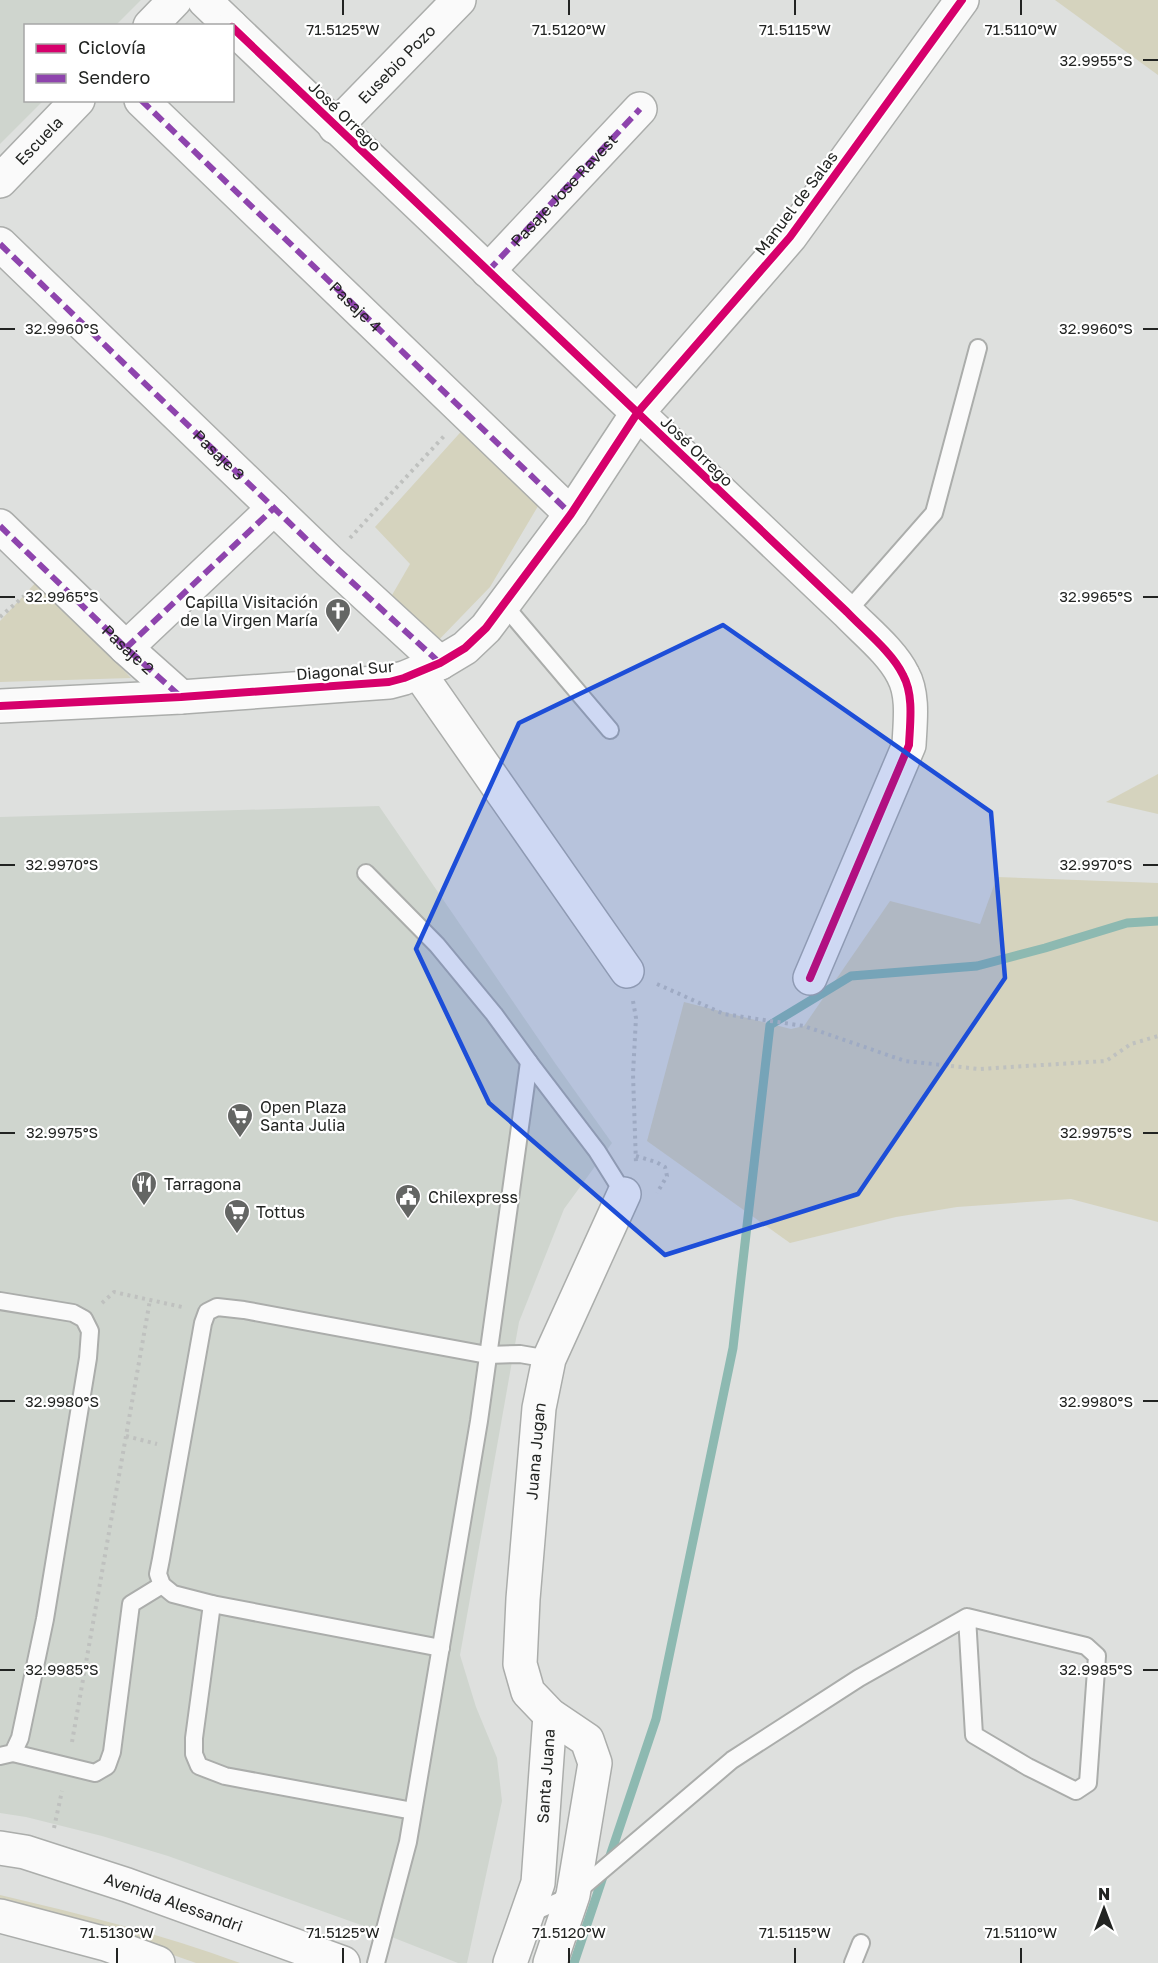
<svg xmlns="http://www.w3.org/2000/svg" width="1158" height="1963" viewBox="0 0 1158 1963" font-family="'Golos Text',sans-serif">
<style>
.built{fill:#cfd5ce}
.green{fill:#d5d3be}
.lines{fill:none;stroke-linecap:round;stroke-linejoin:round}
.stream{stroke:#8db9b1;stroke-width:9}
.service-casing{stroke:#abadab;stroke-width:20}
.minor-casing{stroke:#abadab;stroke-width:36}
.tertiary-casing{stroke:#abadab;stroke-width:36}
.primary-casing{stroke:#abadab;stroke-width:36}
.path{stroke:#bfc1bf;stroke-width:4;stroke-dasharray:3 4.5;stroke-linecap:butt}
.service{stroke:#fafafa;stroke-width:16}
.minor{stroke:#fafafa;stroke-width:33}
.tertiary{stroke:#fafafa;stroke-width:33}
.primary{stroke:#fafafa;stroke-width:33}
.quiet{stroke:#8e44ad;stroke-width:6;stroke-dasharray:12 6;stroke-linecap:butt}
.cycleway-casing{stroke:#fff;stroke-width:11}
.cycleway{stroke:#d6006c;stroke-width:8}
.marked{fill:#1d4ed8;fill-opacity:0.2;stroke:#1d4ed8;stroke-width:4.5;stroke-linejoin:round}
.ticks{fill:none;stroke:#222422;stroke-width:2}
.labels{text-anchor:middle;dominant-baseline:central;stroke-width:4.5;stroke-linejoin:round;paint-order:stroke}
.street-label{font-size:16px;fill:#222422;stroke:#fff}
.poi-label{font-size:16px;fill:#222422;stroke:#fff;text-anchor:start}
.ticks-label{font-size:15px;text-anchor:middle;fill:#222422;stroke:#fff;stroke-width:4.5;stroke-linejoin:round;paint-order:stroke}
</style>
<rect width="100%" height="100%" fill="#dee0de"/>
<!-- built -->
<g class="built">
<polygon points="0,0 141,0 116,25 26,26 26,100 43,101 0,144"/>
<polygon points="379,806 555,1063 612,1143 564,1209 519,1322 460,1655 476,1707 497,1758 502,1801 467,1963 458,1963 361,1925 168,1856 102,1836 26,1817 0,1813 0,817"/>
</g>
<!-- green -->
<g class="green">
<polygon points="1055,0 1158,0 1158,75"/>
<polygon points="467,425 544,496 490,587 431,648 388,602 410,564 375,527"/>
<polygon points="39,579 131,678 0,682 0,621"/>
<polygon points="1158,774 1158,814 1106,802"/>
<polygon points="997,877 1158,883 1158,1222 1071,1199 957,1207 896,1217 790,1243 647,1141 684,1002 791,1029 804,1026 890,901 980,924"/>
<path d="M0 1895C81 1914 161 1934 240 1963H196L139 1943 0 1901Z"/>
</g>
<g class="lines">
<!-- stream -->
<polyline class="stream" points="574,1963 656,1719 733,1348 770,1025 851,976 977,966 1045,948 1127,923 1158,921"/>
<defs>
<g id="service">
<polyline points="504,605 610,730"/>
<polyline points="847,612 934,513 978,348"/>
<polyline points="366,873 437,945 494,1014 529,1062 479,1421 408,1842 376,1963"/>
<polyline points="529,1062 597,1151 624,1194"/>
<polyline points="0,1301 73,1313 84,1319 90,1331 88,1358 45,1619 20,1738 13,1753 0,1756"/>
<polyline points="212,1604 194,1738 194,1754 199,1766 225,1776 413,1811"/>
<polyline points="441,1648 212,1604 173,1594 162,1585 158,1574 161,1559 203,1323 207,1312 217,1307 244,1310 487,1355 520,1354 549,1359"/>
<polyline points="13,1753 95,1773 107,1766 112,1752 131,1604 162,1585"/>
<polyline points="527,1915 573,1895 732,1760 859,1678 967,1617 1086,1646 1097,1656 1088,1783 1076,1791 1028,1767 974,1735 967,1617"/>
<polyline points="853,1963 861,1943"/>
</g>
<g id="minor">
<polyline points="204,0 231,26"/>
<path d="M232 27 847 612C864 630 892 652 903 675 914 695 910 723 909 745L810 978"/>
<polyline points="141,100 571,514"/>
<path id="s1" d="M335 127 459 0"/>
<polyline points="0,244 329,561 440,663"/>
<path id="s2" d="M488 271 640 109"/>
<path id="s3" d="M0 526 126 648 181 697"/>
<polyline points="126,648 274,508"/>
<polyline points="419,673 627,971"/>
<polyline points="0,706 181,697 389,682 404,678 440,663 465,648 486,628 571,514 638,412 790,237 962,0"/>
<path id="s4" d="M510 1963 538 1883 550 1715"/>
<path id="s5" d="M550 1963 573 1895 595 1763 587 1740 550 1715 528 1692 520 1664 523 1599 539 1408 549 1359 624 1194"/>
</g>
<g id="tertiary">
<polyline points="150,26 175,0"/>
<path id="s6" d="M0 181 78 100"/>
</g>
<g id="primary">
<path id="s7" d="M0 1848 25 1852 127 1885 343 1963"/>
<polyline points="0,1916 106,1944 158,1963"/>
</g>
</defs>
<!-- service casing -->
<use href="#service" class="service-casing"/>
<!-- minor casing -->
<use href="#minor" class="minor-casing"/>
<!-- tertiary casing -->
<use href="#tertiary" class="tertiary-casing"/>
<!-- primary casing -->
<use href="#primary" class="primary-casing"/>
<!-- path -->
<g class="path">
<polyline points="350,538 445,435"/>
<polyline points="0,617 24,596"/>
<polyline points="657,984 724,1014 804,1026 905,1061 979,1069 1106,1061 1131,1044 1158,1036"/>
<polyline points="633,1001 636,1018 633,1074 636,1164"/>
<polyline points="636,1156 656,1162 665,1167 667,1176 657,1193"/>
<polyline points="102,1303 114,1292 182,1307"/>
<polyline points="126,1436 157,1444"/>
<polyline points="72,1742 150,1300"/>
<polyline points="54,1828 62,1791"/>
</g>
<!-- service -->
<use href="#service" class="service"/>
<!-- minor -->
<use href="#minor" class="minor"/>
<!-- tertiary -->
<use href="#tertiary" class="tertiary"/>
<!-- primary -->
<use href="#primary" class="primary"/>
<!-- quiet -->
<g class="quiet">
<path id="s8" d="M141 100 571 514"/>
<path id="s9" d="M0 244 329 561 440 663"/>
<polyline points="488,271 640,109"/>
<polyline points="0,526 126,648 181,697"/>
<polyline points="126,648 274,508"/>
</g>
<defs>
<g id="cycleway">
<path d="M232 27 847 612C864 630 892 652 903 675 914 695 910 723 909 745L810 978"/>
<polyline points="0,706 181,697 389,682 404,678 440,663 465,648 486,628 571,514 638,412 790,237 962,0"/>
</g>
</defs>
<!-- cycleway casing -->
<use href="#cycleway" class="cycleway-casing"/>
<!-- cycleway -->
<use href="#cycleway" class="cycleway"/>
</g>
<!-- marked area -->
<path class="marked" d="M723 625 991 812 1005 978 858 1194 665 1255 489 1103 416 949 519 723Z"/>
<!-- ticks -->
<path class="ticks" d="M343 0V15M569 0V15M795 0V15M1021 0V15M1143 60H1158M0 329H15M1143 329H1158M0 597H15M1143 597H1158M0 865H15M1143 865H1158M0 1133H15M1143 1133H1158M0 1401H15M1143 1401H1158M0 1670H15M1143 1670H1158M117 1948V1963M343 1948V1963M569 1948V1963M795 1948V1963M1021 1948V1963"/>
<!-- icons -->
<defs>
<symbol id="church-pin" viewBox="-11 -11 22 30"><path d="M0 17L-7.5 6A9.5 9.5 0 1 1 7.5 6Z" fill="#646664" stroke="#fff"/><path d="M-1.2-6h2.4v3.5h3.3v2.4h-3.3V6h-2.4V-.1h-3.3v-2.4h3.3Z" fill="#fff"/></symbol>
<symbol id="supermarket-pin" viewBox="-11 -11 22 30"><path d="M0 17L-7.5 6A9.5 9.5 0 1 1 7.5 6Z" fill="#646664" stroke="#fff"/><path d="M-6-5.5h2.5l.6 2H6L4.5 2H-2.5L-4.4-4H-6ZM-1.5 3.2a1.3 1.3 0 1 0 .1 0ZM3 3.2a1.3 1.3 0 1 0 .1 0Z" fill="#fff"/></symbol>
<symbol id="restaurant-pin" viewBox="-11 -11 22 30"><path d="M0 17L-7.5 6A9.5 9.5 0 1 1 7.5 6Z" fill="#646664" stroke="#fff"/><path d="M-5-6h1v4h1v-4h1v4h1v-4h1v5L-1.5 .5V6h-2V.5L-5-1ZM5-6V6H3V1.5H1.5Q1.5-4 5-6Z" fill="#fff"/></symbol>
<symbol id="civic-pin" viewBox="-11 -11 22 30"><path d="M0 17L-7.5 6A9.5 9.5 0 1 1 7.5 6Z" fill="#646664" stroke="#fff"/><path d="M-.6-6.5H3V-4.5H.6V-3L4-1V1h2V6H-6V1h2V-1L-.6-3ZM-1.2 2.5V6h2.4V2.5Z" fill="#fff"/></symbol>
</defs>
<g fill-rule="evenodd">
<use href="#church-pin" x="323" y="596" width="30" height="40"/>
<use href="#supermarket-pin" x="225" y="1101" width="30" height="40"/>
<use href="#restaurant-pin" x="129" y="1169" width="30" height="40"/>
<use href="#civic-pin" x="393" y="1182" width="30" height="40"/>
<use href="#supermarket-pin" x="222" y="1197" width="30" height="40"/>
</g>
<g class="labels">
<!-- street labels -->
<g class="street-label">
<text stroke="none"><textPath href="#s1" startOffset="88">Eusebio Pozo</textPath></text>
<text transform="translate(345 116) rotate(44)">José Orrego</text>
<text stroke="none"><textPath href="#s6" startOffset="56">Escuela</textPath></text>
<text stroke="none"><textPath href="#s2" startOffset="111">Pasaje Jose Ravest</textPath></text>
<text transform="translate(796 203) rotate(-53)">Manuel de Salas</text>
<text stroke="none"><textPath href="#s8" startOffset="298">Pasaje 4</textPath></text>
<text transform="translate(697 451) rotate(44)">José Orrego</text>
<text stroke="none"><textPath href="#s9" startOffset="304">Pasaje 3</textPath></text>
<text stroke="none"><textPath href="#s3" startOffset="178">Pasaje 2</textPath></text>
<text transform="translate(345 670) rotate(-5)">Diagonal Sur</text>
<text stroke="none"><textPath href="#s5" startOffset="549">Juana Jugan</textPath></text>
<text stroke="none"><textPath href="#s4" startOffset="192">Santa Juana</textPath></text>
<text stroke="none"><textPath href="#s7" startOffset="182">Avenida Alessandri</textPath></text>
</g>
<!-- poi labels -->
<g class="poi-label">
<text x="318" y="602" text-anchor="end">Capilla Visitación<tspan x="318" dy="18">de la Virgen María</tspan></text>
<text x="260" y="1107">Open Plaza<tspan x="260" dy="18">Santa Julia</tspan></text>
<text x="164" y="1184">Tarragona</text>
<text x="428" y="1197">Chilexpress</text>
<text x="256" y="1212">Tottus</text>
</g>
</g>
<g class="ticks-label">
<text x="343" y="35">71.5125°W</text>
<text x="569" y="35">71.5120°W</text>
<text x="795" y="35">71.5115°W</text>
<text x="1021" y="35">71.5110°W</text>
<text x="1096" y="66">32.9955°S</text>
<text x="62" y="334">32.9960°S</text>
<text x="1096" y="334">32.9960°S</text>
<text x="62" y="602">32.9965°S</text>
<text x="1096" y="602">32.9965°S</text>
<text x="62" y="870">32.9970°S</text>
<text x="1096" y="870">32.9970°S</text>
<text x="62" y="1138">32.9975°S</text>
<text x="1096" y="1138">32.9975°S</text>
<text x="62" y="1407">32.9980°S</text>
<text x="1096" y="1407">32.9980°S</text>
<text x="62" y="1675">32.9985°S</text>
<text x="1096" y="1675">32.9985°S</text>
<text x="117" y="1938">71.5130°W</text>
<text x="343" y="1938">71.5125°W</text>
<text x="569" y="1938">71.5120°W</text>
<text x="795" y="1938">71.5115°W</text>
<text x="1021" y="1938">71.5110°W</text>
</g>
<!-- legend -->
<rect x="24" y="24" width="210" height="78" fill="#ffffff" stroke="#a7a7a7" stroke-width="1.5"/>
<rect x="36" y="44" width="30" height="9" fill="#d6006c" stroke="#a7a7a7" stroke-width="1.5"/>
<text x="78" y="54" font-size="18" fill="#222422">Ciclovía</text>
<rect x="36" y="74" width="30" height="9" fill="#8e44ad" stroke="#a7a7a7" stroke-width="1.5"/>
<text x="78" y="84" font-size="18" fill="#222422">Sendero</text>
<!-- north arrow -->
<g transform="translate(1104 1909)" stroke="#ffffff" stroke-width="4.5" paint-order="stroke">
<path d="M0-4.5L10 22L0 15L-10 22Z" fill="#222422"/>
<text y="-9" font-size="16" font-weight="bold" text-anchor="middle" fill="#222422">N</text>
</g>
</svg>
